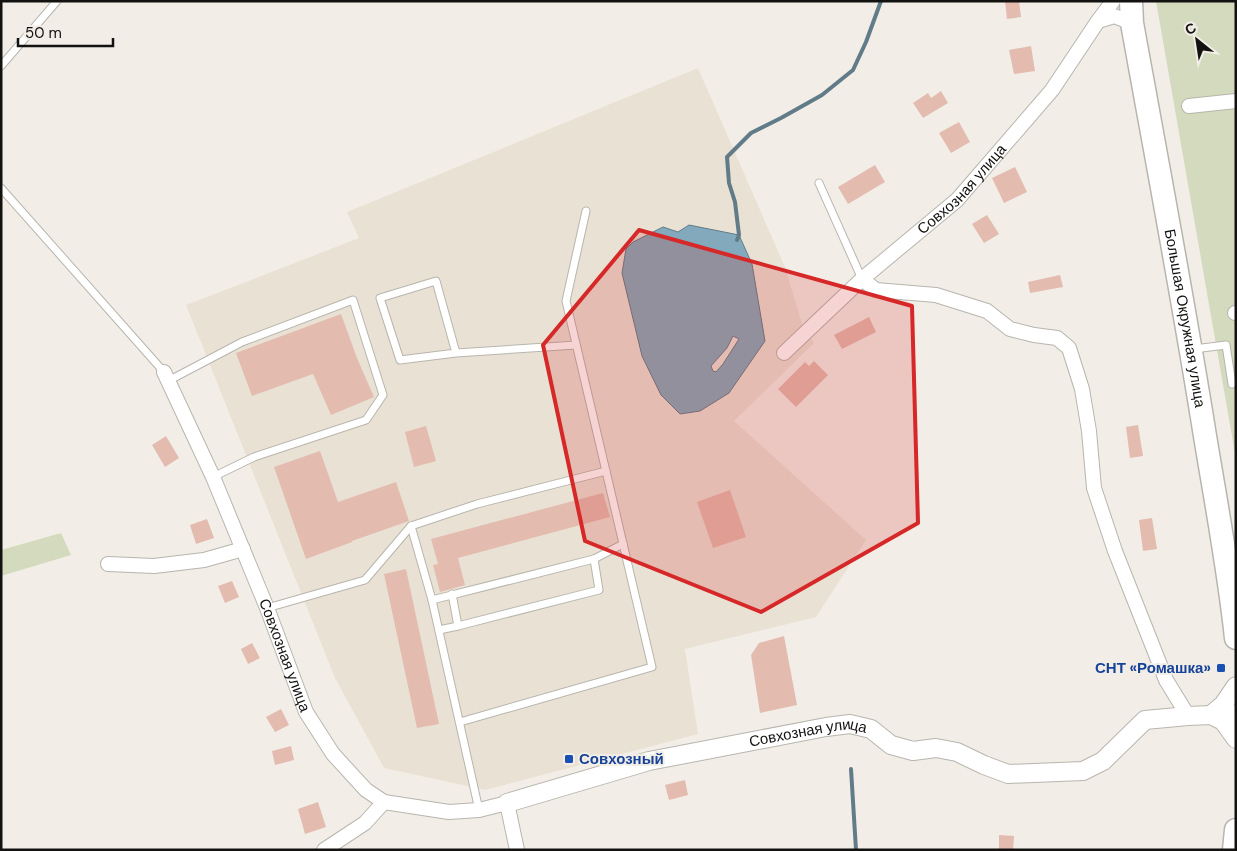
<svg xmlns="http://www.w3.org/2000/svg" width="1237" height="851" viewBox="0 0 1237 851" font-family="'DM Sans',sans-serif">
<style>
.built{fill:#e9e2d4}
.green{fill:#d4dabd}
.water{fill:#83aabc;stroke:#617c88;fill-rule:evenodd}
.lines{fill:none;stroke-linecap:round;stroke-linejoin:round}
.stream{stroke:#617c88;stroke-width:4}
.building{fill:#e3bbaf}
.service-casing{stroke:#b8b5ae;stroke-width:9}
.minor-casing{stroke:#b8b5ae;stroke-width:16}
.tertiary-casing{stroke:#b8b5ae;stroke-width:20}
.trunk-casing{stroke:#b8b5ae;stroke-width:25}
.service{stroke:#fff;stroke-width:7}
.minor{stroke:#fff;stroke-width:14}
.tertiary{stroke:#fff;stroke-width:18}
.trunk{stroke:#fff;stroke-width:22}
.marked{fill:#d62828;fill-opacity:0.2;stroke:#d62828;stroke-width:4;stroke-linejoin:round}
.transit-dot{fill:#1a4fb4;stroke:#f2eee7;stroke-width:2}
.labels{text-anchor:middle;dominant-baseline:central;stroke-width:4;stroke-linejoin:round;paint-order:stroke}
.street-label{font-size:15px;fill:#131210;stroke:#f2eee7}
.transit-label{font-size:15px;font-weight:bold;fill:#164399;stroke:#f2eee7;text-anchor:end}
</style>
<rect width="100%" height="100%" fill="#f2eee7"/>
<!-- built -->
<polygon class="built" points="698,68 785,267 803,327 814,343 734,421 866,540 816,617 685,649 698,734 485,790 384,768 335,678 186,305 359,238 347,212"/>
<!-- green -->
<g class="green">
<polygon points="1156,1 1236,1 1236,459"/>
<polygon points="61,533 71,555 1,576 1,550"/>
</g>
<!-- water -->
<path class="water" d="M689 225 739 235 752 264 765 341 729 393 700 411 680 414 661 395 642 356 622 273 626 249 633 242 663 227 678 232ZM733 336 739 339 723 364 716 372 713 371 711 366 727 348Z"/>
<g class="lines">
<!-- stream -->
<g class="stream">
<polyline points="737,240 739,235 735,202 729,183 727,157 751,133 781,118 822,95 853,70 866,42 881,1"/>
<polyline points="851,769 856,850"/>
</g>
</g>
<!-- building -->
<g class="building">
<polygon points="1005,1 1019,1 1021,17 1007,19"/>
<polygon points="1031,46 1035,71 1014,74 1009,50"/>
<polygon points="941,91 948,103 923,118 913,103 928,93 931,98"/>
<polygon points="959,122 970,142 951,153 939,133"/>
<polygon points="875,165 885,182 848,204 838,187"/>
<polygon points="1015,167 1027,192 1004,203 992,178"/>
<polygon points="987,215 999,234 984,243 972,224"/>
<polygon points="1060,275 1063,287 1030,293 1028,282"/>
<polygon points="341,314 357,358 374,397 331,415 313,374 252,396 236,353"/>
<polygon points="869,317 876,332 842,349 834,335"/>
<polygon points="814,361 828,375 796,407 778,389 805,362 809,366"/>
<polygon points="1138,425 1143,456 1130,458 1126,427"/>
<polygon points="426,426 436,461 414,467 405,432"/>
<polygon points="166,436 179,458 165,467 152,445"/>
<polygon points="320,451 338,502 396,482 409,521 352,541 352,542 306,559 274,467"/>
<polygon points="730,490 746,537 713,548 697,502"/>
<polygon points="603,493 610,517 458,558 465,585 440,592 433,565 438,564 431,539"/>
<polygon points="1152,518 1157,549 1143,551 1139,520"/>
<polygon points="207,519 214,538 196,544 190,525"/>
<polygon points="406,569 439,724 417,728 384,574"/>
<polygon points="232,581 239,597 225,603 218,586"/>
<polygon points="784,636 797,705 760,713 751,655 759,643"/>
<polygon points="252,643 260,658 248,664 241,649"/>
<polygon points="281,709 289,725 275,732 266,717"/>
<polygon points="291,746 294,760 275,765 272,751"/>
<polygon points="685,780 688,795 669,800 665,785"/>
<polygon points="318,802 326,827 305,834 298,809"/>
<polygon points="999,835 1014,836 1013,850 999,849"/>
</g>
<g class="lines">
<defs>
<g id="service">
<polyline points="1,66 57,1"/>
<polyline points="819,183 862,279"/>
<polyline points="1,188 164,372"/>
<polyline points="1194,349 1226,345 1232,384"/>
<polyline points="456,353 400,360 380,298 436,281 456,353 576,345"/>
<polyline points="168,381 242,342 353,300 383,395 366,420 254,457 213,477"/>
<polyline points="432,600 411,526 477,504 606,471"/>
<polyline points="267,608 365,580 411,526"/>
<polyline points="458,626 599,590 594,559"/>
<polyline points="439,630 458,626 452,594"/>
<polyline points="460,722 652,667 566,301 586,211"/>
<polyline points="479,810 432,600 594,559 623,544"/>
</g>
<g id="minor">
<polyline points="1098,21 1114,16 1132,23"/>
<polyline points="1189,106 1236,101"/>
<polyline points="862,279 876,290 936,295 987,311 1010,329 1034,335 1057,338 1069,348 1082,389 1089,431 1094,488 1115,551 1166,680 1188,716"/>
<polyline points="1235,313 1236,313"/>
<path id="s1" d="M784 353 862 279 957 200 1052 90 1098 21 1113 1"/>
<path id="s2" d="M164 372 213 477 267 608 306 712 333 754 366 790 384 802 449 812 479 810 507 803 517 850"/>
<polyline points="108,564 154,566 204,560 243,549"/>
<polyline points="324,850 365,823 384,802"/>
</g>
<g id="tertiary">
<polyline points="1211,715 1223,705 1236,686"/>
<polyline points="1211,715 1223,721 1236,739"/>
<path id="s3" d="M507 803 649 761 826 727 850 724 871 729 891 745 913 751 936 748 957 752 984 765 1008 774 1083 771 1103 761 1145 720 1188 716 1236 714"/>
</g>
<g id="trunk">
<path id="s4" d="M1131 1 1132 23C1157 161 1183 298 1205 436 1216 503 1229 571 1236 638"/>
<polyline points="1234,850 1236,830"/>
</g>
</defs>
<!-- service casing -->
<use href="#service" class="service-casing"/>
<!-- minor casing -->
<use href="#minor" class="minor-casing"/>
<!-- tertiary casing -->
<use href="#tertiary" class="tertiary-casing"/>
<!-- trunk casing -->
<use href="#trunk" class="trunk-casing"/>
<!-- service -->
<use href="#service" class="service"/>
<!-- minor -->
<use href="#minor" class="minor"/>
<!-- tertiary -->
<use href="#tertiary" class="tertiary"/>
<!-- trunk -->
<use href="#trunk" class="trunk"/>
</g>
<!-- marked area -->
<path class="marked" d="M639 230 912 306 918 523 761 612 585 541 543 345Z"/>
<!-- markers -->
<g class="transit-dot">
<rect x="1216" y="663" width="10" height="10" rx="2.5"/>
<rect x="564" y="754" width="10" height="10" rx="2.5"/>
</g>
<g class="labels">
<!-- street labels -->
<g class="street-label">
<text stroke="none"><textPath href="#s1" startOffset="242">Совхозная улица</textPath></text>
<text stroke="none"><textPath href="#s4" startOffset="322">Большая Окружная улица</textPath></text>
<text stroke="none"><textPath href="#s2" startOffset="308">Совхозная улица</textPath></text>
<text stroke="none"><textPath href="#s3" startOffset="310">Совхозная улица</textPath></text>
</g>
<!-- transit labels -->
<g class="transit-label">
<text x="1211" y="668">СНТ «Ромашка»</text>
<text x="579" y="759" text-anchor="start">Совхозный</text>
</g>
</g>
<!-- border -->
<rect width="1237" height="851" fill="none" stroke="#131210" stroke-width="5"/>
<!-- north arrow -->
<g transform="translate(1197 40) rotate(330)" stroke="#f2eee7" stroke-width="4" paint-order="stroke">
<path d="M0-4L9 19L0 12L-9 19Z" fill="#131210"/>
<text y="-8" font-size="14" font-weight="bold" text-anchor="middle" fill="#131210">С</text>
</g>
<!-- scale -->
<path d="M18 38v8h95v-8" fill="none" stroke="#131210" stroke-width="2.5"/>
<text x="25" y="38" font-size="15" fill="#131210" stroke="#f2eee7" stroke-width="4" paint-order="stroke">50 m</text>
</svg>
